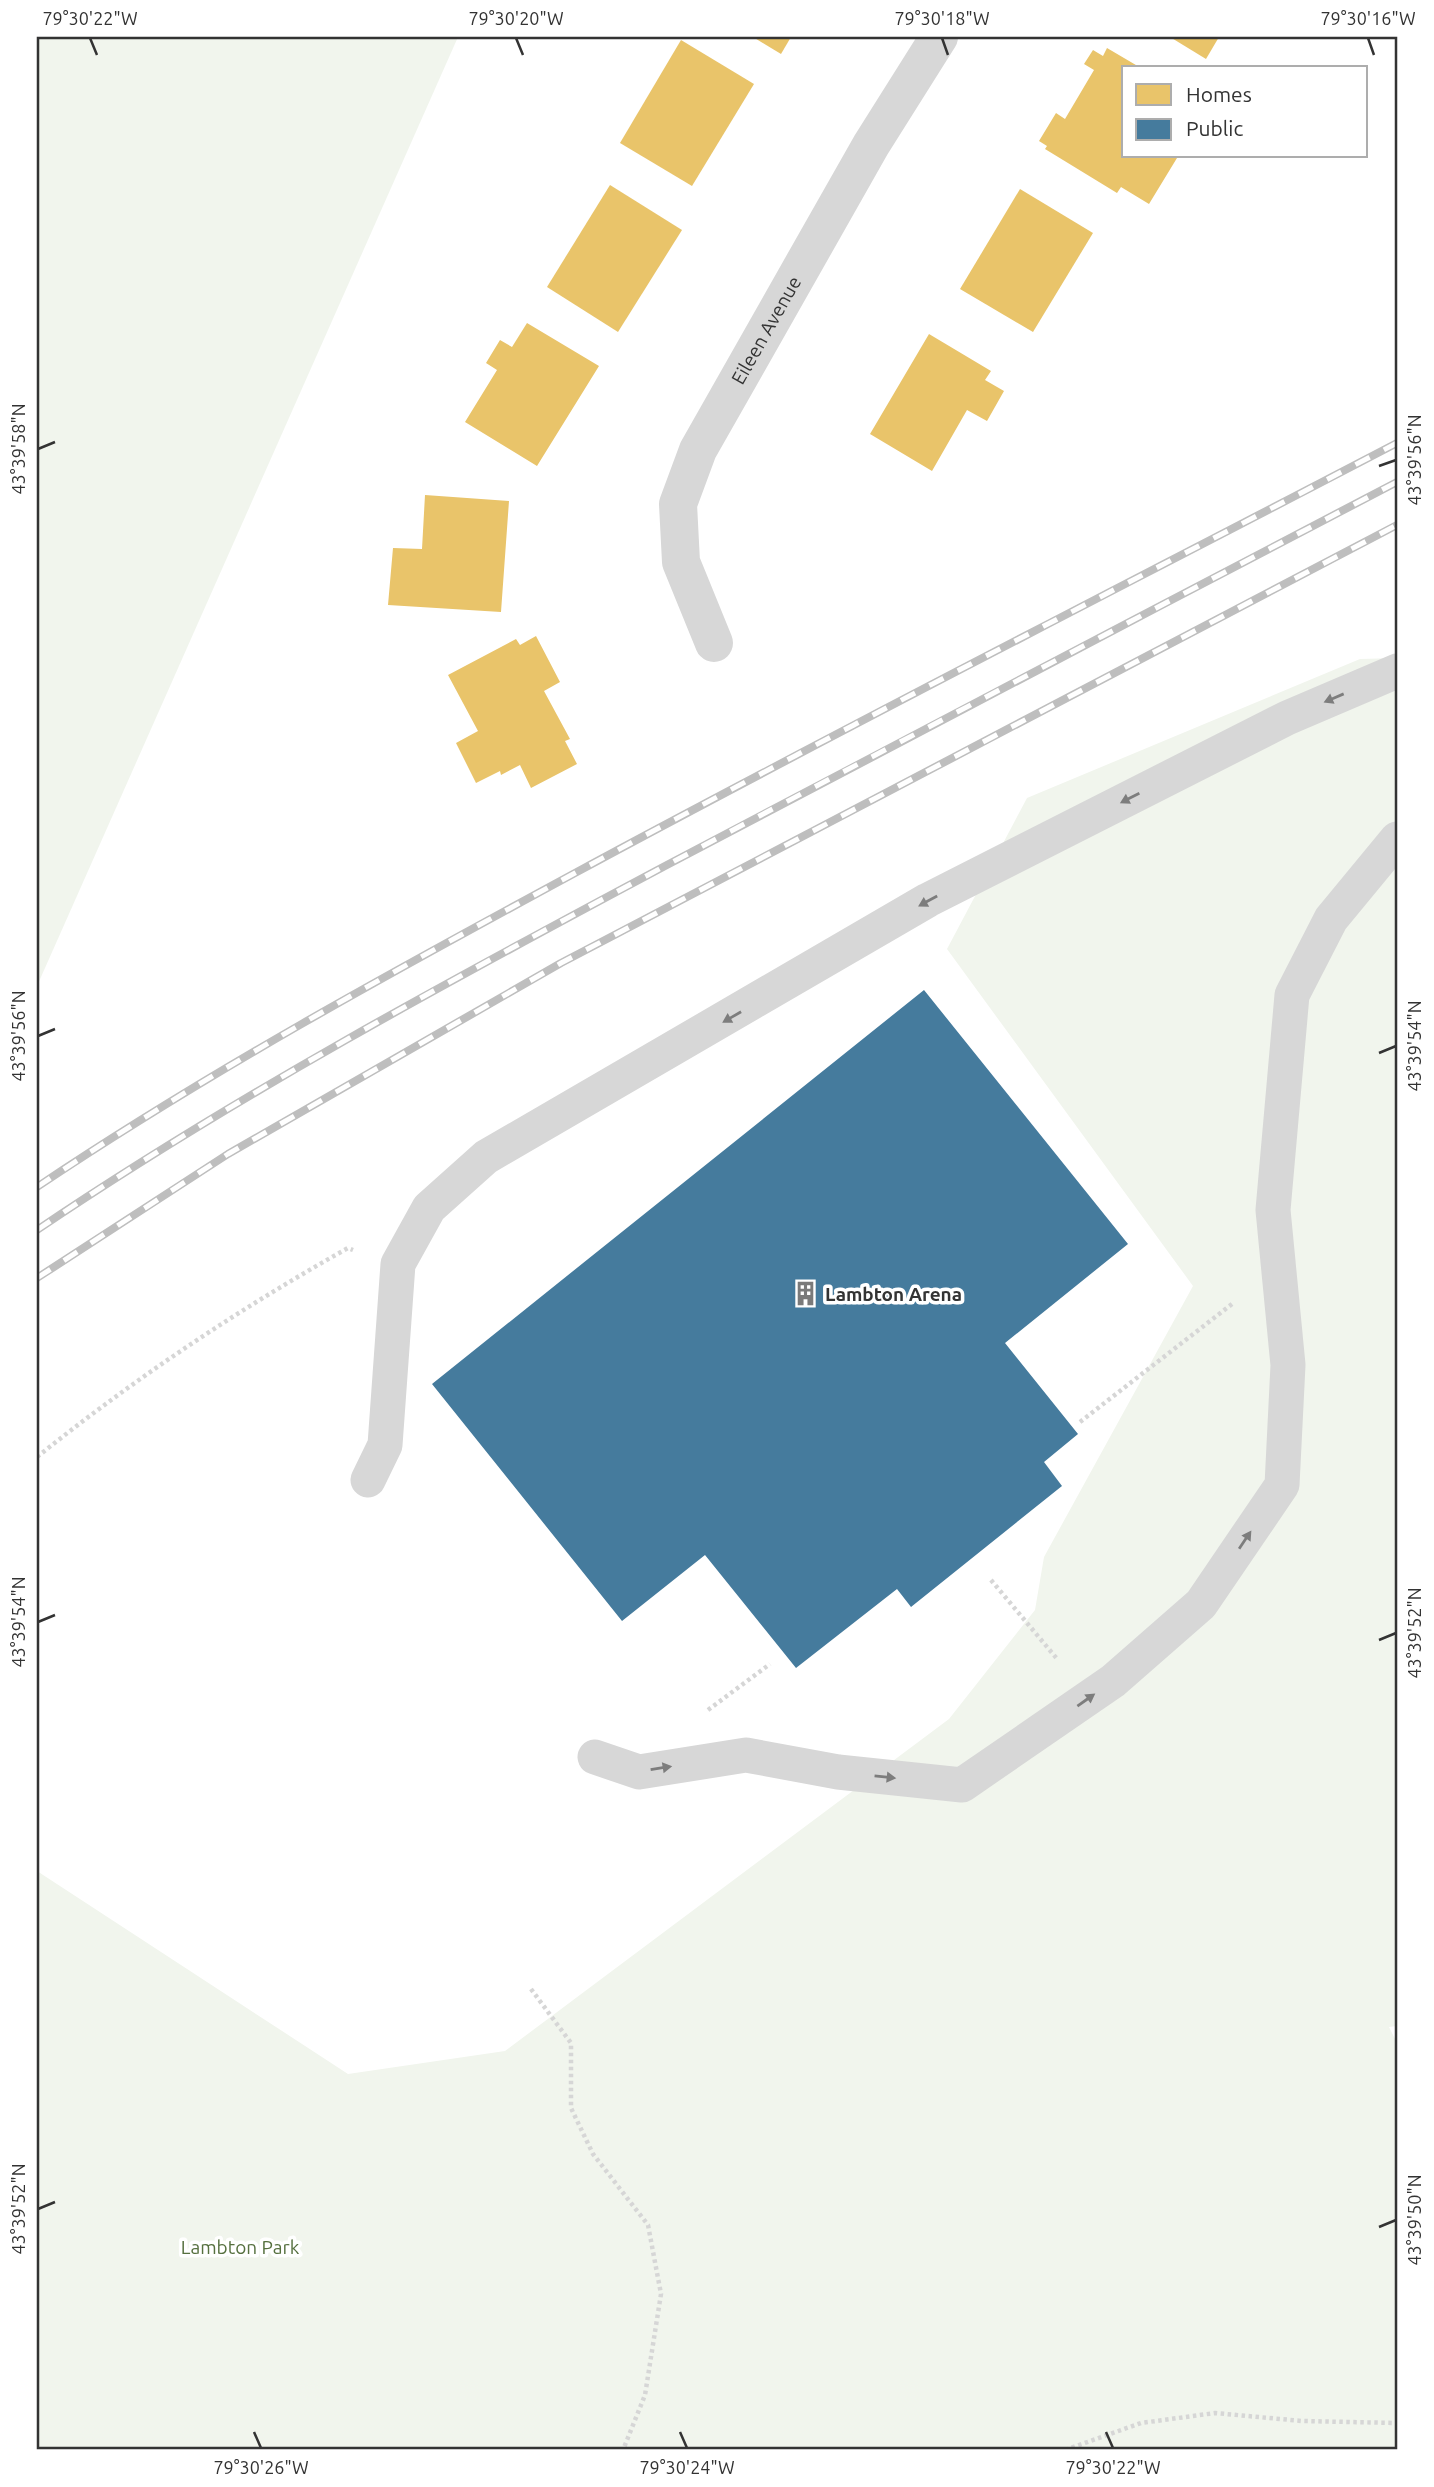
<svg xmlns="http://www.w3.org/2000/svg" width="1434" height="2487" viewBox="0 0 1434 2487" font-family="Ubuntu,sans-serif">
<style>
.green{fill:#f1f5ed}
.homes{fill:#e9c46a}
.public{fill:#457b9d}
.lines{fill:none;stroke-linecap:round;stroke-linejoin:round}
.path{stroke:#d6d6d6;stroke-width:4.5;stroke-dasharray:3.5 3.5;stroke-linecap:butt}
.service{stroke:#d7d7d7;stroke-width:35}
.minor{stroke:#d7d7d7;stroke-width:38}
.rail-casing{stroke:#bebebe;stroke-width:8}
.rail{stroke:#fff;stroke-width:5;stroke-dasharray:16;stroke-linecap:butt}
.oneway{fill:#7d7d7d}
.ticks{fill:none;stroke:#333;stroke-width:2.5}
.labels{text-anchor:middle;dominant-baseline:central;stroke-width:7;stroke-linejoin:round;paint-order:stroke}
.street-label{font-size:19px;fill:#333;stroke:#fff}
.poi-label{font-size:19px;font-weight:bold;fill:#333;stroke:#fff;text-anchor:start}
.park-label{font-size:19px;fill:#56703f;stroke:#fff}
.neatline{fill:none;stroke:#333;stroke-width:2.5}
.ticks-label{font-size:18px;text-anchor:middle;fill:#333}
</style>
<rect width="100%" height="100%" fill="#fff"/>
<!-- green -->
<g class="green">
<polygon points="37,37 458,37 37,986"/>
<polygon points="1397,658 1397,2026 1389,2027 1397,2043 1397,2450 37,2450 37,1871 348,2074 505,2051 949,1719 1035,1610 1044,1557 1193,1286 947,949 1027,798 1360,659"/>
</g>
<!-- homes -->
<g class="homes">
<polygon points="753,37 791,37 781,54"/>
<polygon points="1170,37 1219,37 1206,59"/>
<polygon points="681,40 754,84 692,186 620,143"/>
<polygon points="1107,48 1141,68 1124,68 1124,156 1177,158 1149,204 1121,187 1117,193 1045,149 1047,146 1039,141 1056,113 1065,119 1094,70 1084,64 1093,50 1103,56"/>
<polygon points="610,185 682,230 618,332 547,287"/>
<polygon points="1020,189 1093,233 1033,332 960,289"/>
<polygon points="527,323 599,366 537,466 465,422 497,370 486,363 500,340 512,347"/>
<polygon points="929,334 991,371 985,380 1004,391 987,421 967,410 932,471 870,434"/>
<polygon points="425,495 509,501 501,612 388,605 393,548 422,549"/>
<polygon points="536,636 560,682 544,691 570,739 565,741 577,764 531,788 520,765 501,775 500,771 476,783 456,743 478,731 448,675 516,639 520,645"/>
</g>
<!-- public -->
<polygon class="public" points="924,990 1128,1244 1005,1343 1078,1434 1044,1462 1062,1486 911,1607 897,1589 796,1668 705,1555 622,1621 432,1384"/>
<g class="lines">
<!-- path -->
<g class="path">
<polyline points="1080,1422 1232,1304"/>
<path d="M37 1457C134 1379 239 1309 348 1248L353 1250"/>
<polyline points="991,1580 1058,1660"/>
<polyline points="708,1710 770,1664"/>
<polyline points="531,1989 571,2043 571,2108 593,2154 648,2225 661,2294 645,2395 623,2450"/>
<polyline points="1065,2450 1141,2423 1215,2413 1302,2421 1397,2423"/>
</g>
<!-- service -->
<g class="service">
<polyline points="368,1480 385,1445 398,1264 429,1208 486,1157 928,900 1287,718 1397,671"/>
<polyline points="595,1757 639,1772 746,1755 838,1772 962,1785 1113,1681 1201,1604 1282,1485 1288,1365 1273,1210 1292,995 1331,919 1397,839"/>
</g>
<!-- minor -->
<path class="minor" id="s1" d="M714 643 681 562 678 504 698 450 871 145 939 37"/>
<defs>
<g id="rail">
<path d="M37 1187C210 1071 392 972 575 873 847 726 1123 586 1397 443"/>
<path d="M37 1230C237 1095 451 980 665 866 908 737 1153 610 1397 482"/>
<polyline points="37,1278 228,1154 561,963 1397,525"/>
</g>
</defs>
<!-- rail casing -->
<use href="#rail" class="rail-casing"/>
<!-- rail -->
<use href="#rail" class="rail"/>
</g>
<!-- one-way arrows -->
<defs><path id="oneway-solid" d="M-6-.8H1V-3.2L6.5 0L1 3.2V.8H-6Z" transform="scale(1.75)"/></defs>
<g class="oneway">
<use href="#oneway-solid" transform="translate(1334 698) rotate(157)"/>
<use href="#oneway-solid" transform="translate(1130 798) rotate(153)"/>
<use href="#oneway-solid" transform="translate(928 901) rotate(151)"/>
<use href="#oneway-solid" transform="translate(732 1017) rotate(150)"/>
<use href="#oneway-solid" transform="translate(1245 1540) rotate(-56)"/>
<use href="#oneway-solid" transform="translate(1086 1700) rotate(-35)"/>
<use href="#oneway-solid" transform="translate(661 1768) rotate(-9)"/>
<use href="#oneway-solid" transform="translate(885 1777) rotate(6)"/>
</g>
<!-- ticks -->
<path class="ticks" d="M90 38 97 55M516 38 523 55M942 38 948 55M1368 38 1374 55M38 449 55 442M1379 466 1396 460M38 1036 55 1029M1379 1053 1396 1046M38 1622 55 1615M1379 1640 1396 1633M38 2209 55 2202M1379 2227 1396 2220M254 2432 261 2448M680 2432 687 2448M1106 2432 1113 2448"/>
<!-- icons -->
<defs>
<symbol id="building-bare" viewBox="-9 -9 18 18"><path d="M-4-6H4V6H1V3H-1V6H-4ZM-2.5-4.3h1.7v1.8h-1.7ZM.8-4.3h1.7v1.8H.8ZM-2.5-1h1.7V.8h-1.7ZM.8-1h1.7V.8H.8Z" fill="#7a7a7a" stroke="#fff" stroke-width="2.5" paint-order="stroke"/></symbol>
</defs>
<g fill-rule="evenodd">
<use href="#building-bare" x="788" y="1276" width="35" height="35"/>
</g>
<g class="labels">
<!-- street labels -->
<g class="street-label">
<text stroke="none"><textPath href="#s1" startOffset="341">Eileen Avenue</textPath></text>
</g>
<!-- poi labels -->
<g class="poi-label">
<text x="825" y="1294">Lambton Arena</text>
</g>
<!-- park labels -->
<g class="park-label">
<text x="240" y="2247">Lambton Park</text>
</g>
</g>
<!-- border -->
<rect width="1434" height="2487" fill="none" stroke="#ffffff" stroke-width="77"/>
<!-- legend -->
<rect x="1122" y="66" width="245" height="91" fill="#ffffff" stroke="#adadad" stroke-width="2"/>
<rect x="1136" y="84" width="35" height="21" fill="#e9c46a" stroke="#adadad" stroke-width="2"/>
<text x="1186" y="102" font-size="21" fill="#333333">Homes</text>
<rect x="1136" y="119" width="35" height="21" fill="#457b9d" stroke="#adadad" stroke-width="2"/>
<text x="1186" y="136" font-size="21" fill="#333333">Public</text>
<rect x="38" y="38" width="1358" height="2410" class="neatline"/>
<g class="ticks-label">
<text x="90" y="25">79°30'22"W</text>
<text x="516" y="25">79°30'20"W</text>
<text x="942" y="25">79°30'18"W</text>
<text x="1368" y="25">79°30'16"W</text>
<text transform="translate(19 449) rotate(-90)" y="6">43°39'58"N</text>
<text transform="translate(1415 460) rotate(-90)" y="6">43°39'56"N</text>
<text transform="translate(19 1036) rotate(-90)" y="6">43°39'56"N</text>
<text transform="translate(1415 1046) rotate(-90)" y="6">43°39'54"N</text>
<text transform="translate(19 1622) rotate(-90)" y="6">43°39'54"N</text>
<text transform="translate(1415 1633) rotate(-90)" y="6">43°39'52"N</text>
<text transform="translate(19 2209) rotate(-90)" y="6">43°39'52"N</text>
<text transform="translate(1415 2220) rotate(-90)" y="6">43°39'50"N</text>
<text x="261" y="2474">79°30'26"W</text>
<text x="687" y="2474">79°30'24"W</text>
<text x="1113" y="2474">79°30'22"W</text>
</g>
</svg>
